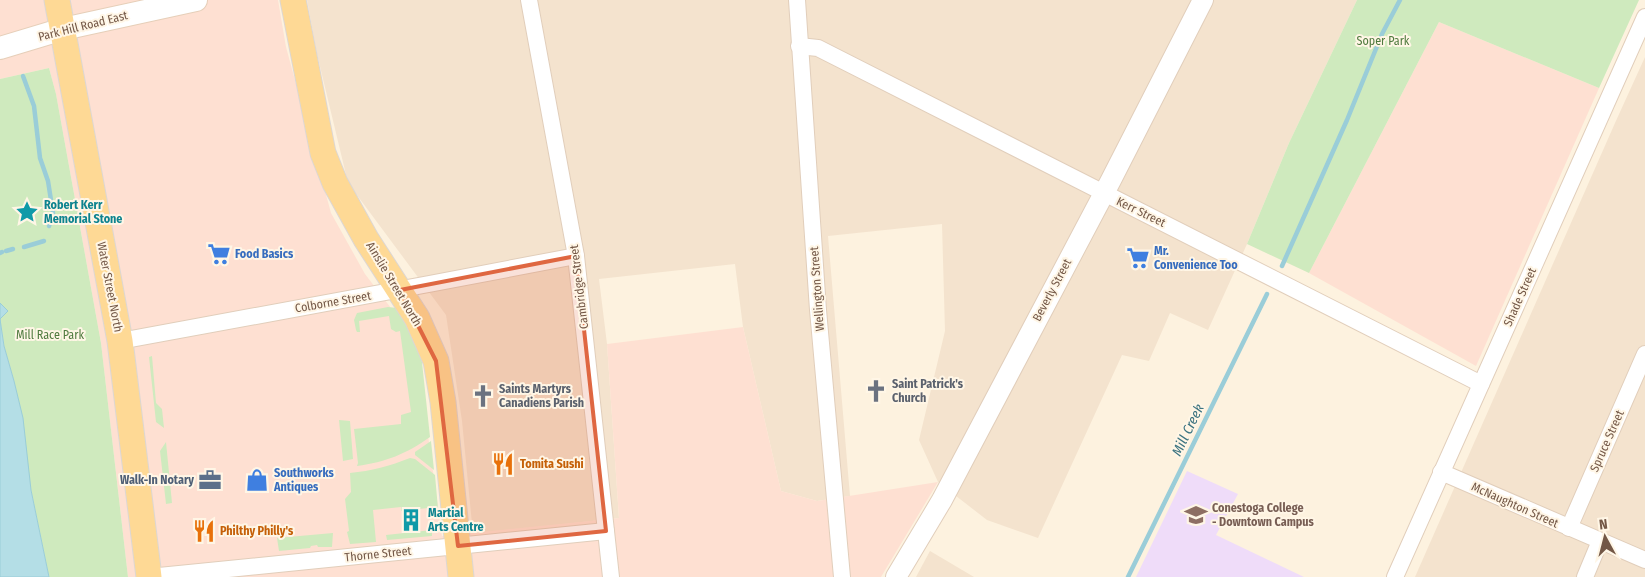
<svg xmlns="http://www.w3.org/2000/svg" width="1645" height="577" viewBox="0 0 1645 577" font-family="'Fira Sans Condensed',sans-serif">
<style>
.residential{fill:#f4e3ce}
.commercial{fill:#fee0d2}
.education{fill:#efdcf9}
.green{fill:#cfeabe}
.water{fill:#b4dee6;stroke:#9acdd8}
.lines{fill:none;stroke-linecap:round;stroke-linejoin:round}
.stream{stroke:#9acdd8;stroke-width:4.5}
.minor-casing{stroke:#e1cebb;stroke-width:18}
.tertiary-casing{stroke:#e1cebb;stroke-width:22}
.secondary-casing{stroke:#e6cfb9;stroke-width:24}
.primary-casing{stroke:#ddd7d3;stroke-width:27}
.minor{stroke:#fff;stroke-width:16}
.tertiary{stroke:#fff;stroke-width:20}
.secondary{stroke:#fff;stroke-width:22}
.primary{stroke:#fed995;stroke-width:25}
.marked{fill:#df6741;fill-opacity:0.2;stroke:#df6741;stroke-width:4;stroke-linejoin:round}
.labels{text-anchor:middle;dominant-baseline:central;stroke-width:4;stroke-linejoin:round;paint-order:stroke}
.street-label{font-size:12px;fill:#735746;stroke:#fff6e6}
.park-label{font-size:12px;fill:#4f7a3e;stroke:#fff6e6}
.culture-label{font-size:12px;font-weight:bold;fill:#0d838f;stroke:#fff6e6;text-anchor:start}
.shop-label{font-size:12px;font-weight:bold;fill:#366cbe;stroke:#fff6e6;text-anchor:start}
.worship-label{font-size:12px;font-weight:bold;fill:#5b616d;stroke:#fff6e6;text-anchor:start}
.food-label{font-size:12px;font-weight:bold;fill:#c56008;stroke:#fff6e6;text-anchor:start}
.service-label{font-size:12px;font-weight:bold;fill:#4e5e75;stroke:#fff6e6;text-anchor:end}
.education-label{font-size:12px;font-weight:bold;fill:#785e54;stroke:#fff6e6;text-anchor:start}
.water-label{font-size:14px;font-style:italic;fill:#3d7481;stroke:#fff6e6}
</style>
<rect width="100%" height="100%" fill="#fdf2df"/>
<!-- residential -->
<g class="residential">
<polygon points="307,0 1357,0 1289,143 1247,244 1208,330 1170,313 1149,361 1122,355 1038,538 987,520 938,482 919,440 945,331 942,224 828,236 850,496 817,501 781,491 743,327 735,264 599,279 607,344 619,518 473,534 462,421 446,315 348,183 317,54"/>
<polygon points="1645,57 1645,577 1415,577 1615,123"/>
<polygon points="930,551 974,577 916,577"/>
</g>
<!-- commercial -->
<g class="commercial">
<polygon points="0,0 278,0 286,47 331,213 365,274 410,333 427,428 442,536 619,518 607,344 743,327 781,491 817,501 938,482 881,577 128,577 101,343 56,94 49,68 0,79"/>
<polygon points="1439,22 1599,88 1476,366 1309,273"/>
</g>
<!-- education -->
<polygon class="education" points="1187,471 1238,494 1216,535 1304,577 1136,577"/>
<!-- green -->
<g class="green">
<polygon points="1357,0 1639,0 1599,88 1439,22 1309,273 1247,244 1289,143"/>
<polygon points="49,68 56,94 101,343 128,577 49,577 31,490 14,381 4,346 0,319 7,311 0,303 0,79"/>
<path d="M388 307 397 308 402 315 421 353 430 437C406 454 386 462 357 466L358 463 354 429 401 424V415L411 412 400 331 396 332 391 329 389 316 359 321 360 332H357L356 330 354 320 357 313Z"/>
<polygon points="152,356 156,403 162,409 164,428 156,422 149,357"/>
<polygon points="339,420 350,421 353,459 343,461"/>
<polygon points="431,441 434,470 415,455 415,452"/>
<polygon points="166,442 172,503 166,504 160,451"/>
<path d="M410 458 415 459 435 475 438 509 437 507 401 511V507L373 510 376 542 350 544 347 532 349 531 345 499 351 492 350 473C371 471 390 466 410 458Z"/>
<polygon points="432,530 432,536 387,540 386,535"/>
<polygon points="333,533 332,547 318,547 317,545 311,546 310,548 279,551 277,538"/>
</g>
<!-- water -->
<polygon class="water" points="0,303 8,311 0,319 4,346 14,381 23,418 31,490 49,577 0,577"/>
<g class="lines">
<!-- stream -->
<g class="stream">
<polyline points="23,76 34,106 40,158 48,181 53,213 49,226"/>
<polyline points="24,247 44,241"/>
<polyline points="6,251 13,249"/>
<polyline points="0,253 2,252"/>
<polyline points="1282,266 1347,120 1382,34 1400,0"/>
<polyline points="1128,577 1267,294"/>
</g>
<defs>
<g id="minor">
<polyline points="529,0 576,256 611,577"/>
<polyline points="797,0 818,310 842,577"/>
<polyline points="799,46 818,48 1481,384"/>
<polyline points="120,341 429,284 576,256"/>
<polyline points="1441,472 1645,560"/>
<polyline points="1569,528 1645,354"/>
<polyline points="149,577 606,531"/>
<polyline points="1395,577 1645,17"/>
<polyline points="1585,577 1600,541"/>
</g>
<polyline id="tertiary" points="896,577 942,500 1111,180 1203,0"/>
<polyline id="secondary" points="0,48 63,29 196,0"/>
<g id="primary">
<polyline points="57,0 120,341 149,577"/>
<polyline points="293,0 323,153 335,183 366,239 417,318 436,361 443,402 461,577"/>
</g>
</defs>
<!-- minor casing -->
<use href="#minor" class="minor-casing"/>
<!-- tertiary casing -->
<use href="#tertiary" class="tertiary-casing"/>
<!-- secondary casing -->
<use href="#secondary" class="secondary-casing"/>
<!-- primary casing -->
<use href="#primary" class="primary-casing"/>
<!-- minor -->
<use href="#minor" class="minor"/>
<!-- tertiary -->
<use href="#tertiary" class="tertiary"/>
<!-- secondary -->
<use href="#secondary" class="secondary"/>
<!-- primary -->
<use href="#primary" class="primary"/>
</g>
<!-- marked area -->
<path class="marked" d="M576 256 606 531 458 546 436 361 400 290Z"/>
<!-- icons -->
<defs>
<symbol id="sight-bare" viewBox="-9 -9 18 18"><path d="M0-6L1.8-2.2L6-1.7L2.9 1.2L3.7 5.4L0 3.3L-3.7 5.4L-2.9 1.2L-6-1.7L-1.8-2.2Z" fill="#0f9aa8" stroke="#fff6e6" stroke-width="2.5" paint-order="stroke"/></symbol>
<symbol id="supermarket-bare" viewBox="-9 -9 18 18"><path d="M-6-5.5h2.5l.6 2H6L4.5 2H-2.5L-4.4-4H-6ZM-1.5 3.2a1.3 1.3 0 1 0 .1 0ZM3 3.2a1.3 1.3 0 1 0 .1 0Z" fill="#3f7fe0" stroke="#fff6e6" stroke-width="2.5" paint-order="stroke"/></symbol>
<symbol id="church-bare" viewBox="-9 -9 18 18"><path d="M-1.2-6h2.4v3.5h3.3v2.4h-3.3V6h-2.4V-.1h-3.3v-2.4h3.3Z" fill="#6b7280" stroke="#fff6e6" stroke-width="2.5" paint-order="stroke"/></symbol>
<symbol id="restaurant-bare" viewBox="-9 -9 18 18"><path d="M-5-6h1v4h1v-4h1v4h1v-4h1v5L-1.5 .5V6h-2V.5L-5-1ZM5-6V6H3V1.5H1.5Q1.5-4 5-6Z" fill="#e8710a" stroke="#fff6e6" stroke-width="2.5" paint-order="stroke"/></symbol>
<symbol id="office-bare" viewBox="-9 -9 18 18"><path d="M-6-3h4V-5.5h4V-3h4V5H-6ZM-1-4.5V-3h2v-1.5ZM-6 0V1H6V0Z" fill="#5c6f8a" stroke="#fff6e6" stroke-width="2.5" paint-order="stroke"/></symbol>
<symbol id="shop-bare" viewBox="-9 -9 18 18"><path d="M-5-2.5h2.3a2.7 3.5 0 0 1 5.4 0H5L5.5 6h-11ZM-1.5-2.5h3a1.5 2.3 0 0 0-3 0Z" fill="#3f7fe0" stroke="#fff6e6" stroke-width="2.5" paint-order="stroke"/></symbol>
<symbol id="university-bare" viewBox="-9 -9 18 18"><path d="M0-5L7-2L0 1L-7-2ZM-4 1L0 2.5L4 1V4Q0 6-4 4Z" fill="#8d6e63" stroke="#fff6e6" stroke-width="2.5" paint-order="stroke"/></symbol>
<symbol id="building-bare" viewBox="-9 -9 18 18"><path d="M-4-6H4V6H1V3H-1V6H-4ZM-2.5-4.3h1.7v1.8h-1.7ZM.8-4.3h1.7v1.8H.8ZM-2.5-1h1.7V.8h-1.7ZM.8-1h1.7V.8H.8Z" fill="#0f9aa8" stroke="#fff6e6" stroke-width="2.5" paint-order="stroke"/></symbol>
</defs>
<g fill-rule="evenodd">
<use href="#sight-bare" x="11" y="196" width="32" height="32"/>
<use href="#supermarket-bare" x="203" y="238" width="32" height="32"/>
<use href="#supermarket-bare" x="1122" y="242" width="32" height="32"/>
<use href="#church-bare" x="860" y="375" width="32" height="32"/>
<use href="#church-bare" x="467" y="380" width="32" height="32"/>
<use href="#restaurant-bare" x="487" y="448" width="32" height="32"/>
<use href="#office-bare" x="194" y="464" width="32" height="32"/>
<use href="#shop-bare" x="241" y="464" width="32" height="32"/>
<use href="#university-bare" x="1180" y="499" width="32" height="32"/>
<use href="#building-bare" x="395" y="504" width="32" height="32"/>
<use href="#restaurant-bare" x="188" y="515" width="32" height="32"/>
</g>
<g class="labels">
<!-- street labels -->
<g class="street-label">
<text transform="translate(83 26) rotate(-14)">Park Hill Road East</text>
<text transform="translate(1141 212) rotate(26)">Kerr Street</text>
<text transform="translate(394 284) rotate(59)">Ainslie Street North</text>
<text transform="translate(110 287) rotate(79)">Water Street North</text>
<text transform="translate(579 287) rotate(-97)">Cambridge Street</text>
<text transform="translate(817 289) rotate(-94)">Wellington Street</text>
<text transform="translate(1052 290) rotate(-62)">Beverly Street</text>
<text transform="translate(1520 297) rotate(-66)">Shade Street</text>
<text transform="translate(333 302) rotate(-10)">Colborne Street</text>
<text transform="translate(1607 441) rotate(-66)">Spruce Street</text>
<text transform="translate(1515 505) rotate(24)">McNaughton Street</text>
<text transform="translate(378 554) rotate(-6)">Thorne Street</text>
</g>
<!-- park labels -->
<g class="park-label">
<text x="1383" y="41">Soper Park</text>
<text x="50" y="335">Mill Race Park</text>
</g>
<!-- culture labels -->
<g class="culture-label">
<text x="44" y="205">Robert Kerr<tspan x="44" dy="14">Memorial Stone</tspan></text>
<text x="428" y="513">Martial<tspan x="428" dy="14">Arts Centre</tspan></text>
</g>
<!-- shop labels -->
<g class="shop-label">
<text x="1154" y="251">Mr.<tspan x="1154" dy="14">Convenience Too</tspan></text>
<text x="235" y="254">Food Basics</text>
<text x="274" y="473">Southworks<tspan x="274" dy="14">Antiques</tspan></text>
</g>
<!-- worship labels -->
<g class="worship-label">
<text x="892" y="384">Saint Patrick's<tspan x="892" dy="14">Church</tspan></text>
<text x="499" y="389">Saints Martyrs<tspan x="499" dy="14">Canadiens Parish</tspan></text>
</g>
<!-- food labels -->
<g class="food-label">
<text x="520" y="464">Tomita Sushi</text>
<text x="220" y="531">Philthy Philly's</text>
</g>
<!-- service labels -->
<g class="service-label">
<text x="194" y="480">Walk-In Notary</text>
</g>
<!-- education labels -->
<g class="education-label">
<text x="1212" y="508">Conestoga College<tspan x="1212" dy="14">- Downtown Campus</tspan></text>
</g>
<!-- water labels -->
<g class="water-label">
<text transform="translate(1188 430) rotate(-64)">Mill Creek</text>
</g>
</g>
<!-- north arrow -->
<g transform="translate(1605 537) rotate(353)" stroke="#fff6e6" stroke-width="4" paint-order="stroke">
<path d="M0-4L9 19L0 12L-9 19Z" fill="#735746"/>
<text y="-8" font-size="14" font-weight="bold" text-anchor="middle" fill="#735746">N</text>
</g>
</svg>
